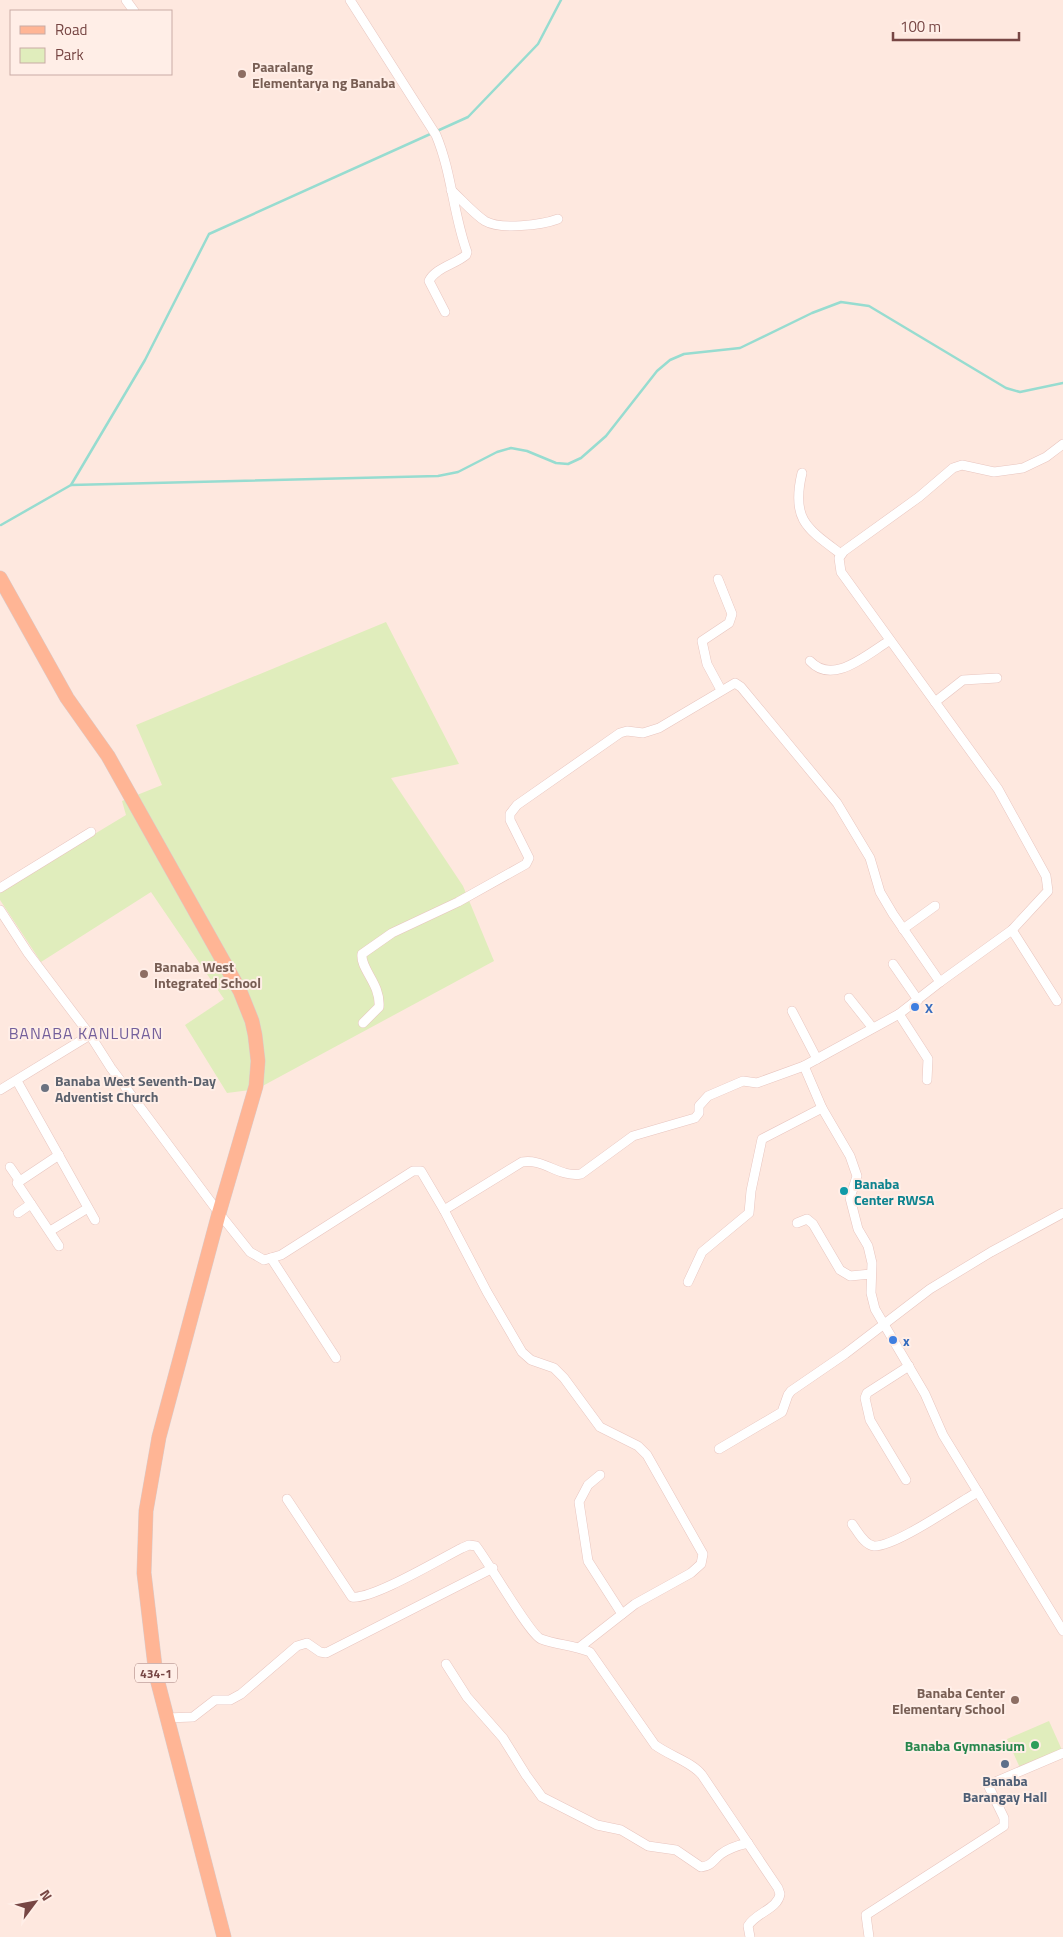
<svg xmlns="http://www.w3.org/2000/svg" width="1063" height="1937" viewBox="0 0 1063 1937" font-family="'Titillium Web',sans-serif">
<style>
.green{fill:#e0edbc}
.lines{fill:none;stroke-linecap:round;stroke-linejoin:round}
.stream{stroke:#97dcd0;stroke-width:2.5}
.minor-casing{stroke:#e8c5bf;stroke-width:10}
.primary-casing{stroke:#d9cbcb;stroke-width:15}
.minor{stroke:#fff;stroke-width:9}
.primary{stroke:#ffb595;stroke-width:14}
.education-dot{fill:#8d6e63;stroke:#ffeee7;stroke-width:2}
.shop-dot{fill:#3f7fe0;stroke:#ffeee7;stroke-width:2}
.worship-dot{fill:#6b7280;stroke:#ffeee7;stroke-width:2}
.culture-dot{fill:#0f9aa8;stroke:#ffeee7;stroke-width:2}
.leisure-dot{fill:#2e9e5b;stroke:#ffeee7;stroke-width:2}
.service-dot{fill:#5c6f8a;stroke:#ffeee7;stroke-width:2}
.labels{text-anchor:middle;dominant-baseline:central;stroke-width:4;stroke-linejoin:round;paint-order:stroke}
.shield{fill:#ffeee7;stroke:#a07875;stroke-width:1}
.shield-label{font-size:12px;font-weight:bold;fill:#774644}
.education-label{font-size:14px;font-weight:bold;fill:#785e54;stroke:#ffeee7;text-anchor:start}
.shop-label{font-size:14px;font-weight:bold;fill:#366cbe;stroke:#ffeee7;text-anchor:start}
.worship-label{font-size:14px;font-weight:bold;fill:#5b616d;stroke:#ffeee7;text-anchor:start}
.culture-label{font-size:14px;font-weight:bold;fill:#0d838f;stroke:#ffeee7;text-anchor:start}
.leisure-label{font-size:14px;font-weight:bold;fill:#27864d;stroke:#ffeee7;text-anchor:end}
.service-label{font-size:14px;font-weight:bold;fill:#4e5e75;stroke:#ffeee7}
.quarter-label{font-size:16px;letter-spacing:1px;fill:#735f9b;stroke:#ffeee7}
</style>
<rect width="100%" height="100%" fill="#fee8df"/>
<!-- green -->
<g class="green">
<polygon points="386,622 459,764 391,778 463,886 494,961 257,1089 227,1093 185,1025 224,999 151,892 41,962 0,900 0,891 126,815 122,801 162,785 136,725"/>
<polygon points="1049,1721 1062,1750 1020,1768 1007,1739"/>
</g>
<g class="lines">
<!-- stream -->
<g class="stream">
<polyline points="71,485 145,360 209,234 468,117 538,44 561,0"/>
<polyline points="1,525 71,485 438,476 458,472 497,452 511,448 527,451 556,463 568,464 581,458 606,436 657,371 670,360 684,354 740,348 812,313 841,302 869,306 1006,388 1020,392 1063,383"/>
</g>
<defs>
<g id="minor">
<polyline points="126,0 134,11"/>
<path d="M350 0 436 135C452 173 453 214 467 252L466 255C456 264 435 268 429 281L445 312"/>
<path d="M451 190C461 199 474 214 485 221 500 230 542 225 558 219"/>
<path d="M802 473C791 519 806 528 841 554"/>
<polyline points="718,579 732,614 729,623 702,641 707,664 721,690"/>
<path d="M810 661C833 686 867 654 889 641"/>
<polyline points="935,702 963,680 997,678"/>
<polyline points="0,888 91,832"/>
<path d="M0 910 28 953 90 1035 111 1068 219 1213 250 1252 264 1260 281 1255 413 1171H421L444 1210 522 1162C543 1158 560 1178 581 1174L633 1136 695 1118 699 1113V1106L708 1096 743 1081 757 1083 804 1066 822 1108 850 1156 857 1176 850 1198 858 1229 868 1246 872 1263 871 1293 875 1309 925 1394 943 1435 1063 1631"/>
<polyline points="903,929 935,906"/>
<polyline points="1012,930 1057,1001"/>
<polyline points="893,964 918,1000"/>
<polyline points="849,998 872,1027"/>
<polyline points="792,1011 817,1059"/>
<polyline points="899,1014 928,1059 927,1080"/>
<path d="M363 1023 379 1007C381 984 360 969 362 954L392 933 458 902 526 864 529 858 510 820V814L517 805 620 733 627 731 643 733 659 728 735 683 741 687 837 803 870 858 880 892 893 914 940 982"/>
<polyline points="804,1066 899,1014 940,982 1012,930 1048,891 1046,876 998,789 841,572 839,558 844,551 919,497 953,468 962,465 994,472 1023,468 1046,457 1063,444"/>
<polyline points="17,1081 95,1220"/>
<polyline points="0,1090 90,1035"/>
<polyline points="10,1167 19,1180"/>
<polyline points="444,1210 487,1292 522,1352 531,1360 554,1368 564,1378 600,1427 638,1446 647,1455 703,1554 701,1564 691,1573 635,1604 580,1647"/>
<polyline points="18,1213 31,1204"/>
<polyline points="797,1223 807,1219 813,1224 840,1270 850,1276 871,1274"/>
<polyline points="50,1231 88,1208"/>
<polyline points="59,1246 17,1183 59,1155"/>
<polyline points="271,1258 336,1358"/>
<polyline points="688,1282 702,1252 749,1213 751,1191 762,1139 822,1108"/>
<polyline points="719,1449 782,1412 788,1395 791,1391 845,1354 930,1289 991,1252 1063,1213"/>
<polyline points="600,1475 588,1485 579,1502 588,1561 622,1614"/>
<polyline points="906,1480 870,1420 865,1398 867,1393 909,1366"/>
<path d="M287 1499 352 1597C372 1600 440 1559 462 1548L469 1545 476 1546C488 1561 530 1635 541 1639 557 1645 574 1645 590 1652L655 1745C670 1756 692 1762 702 1775L778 1888 780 1894C778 1909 755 1913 748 1926L750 1937"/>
<path d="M852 1524C857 1530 864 1545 874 1546 895 1547 956 1504 978 1492"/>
<path d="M446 1664 467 1697 503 1738 526 1775 542 1797 597 1825 621 1830 648 1846 676 1850 701 1867C712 1866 713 1860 721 1854 729 1848 739 1845 748 1843"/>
<polyline points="166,1718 193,1717 215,1700 230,1700 241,1694 297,1646 307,1643 320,1652 326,1653 493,1568"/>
<polyline points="869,1937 866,1915 1004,1826 1004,1818 988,1785 1063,1753"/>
</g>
<polyline id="primary" points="0,578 67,698 108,756 240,991 252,1021 255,1035 258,1061 256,1086 219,1213 159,1437 146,1511 144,1573 156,1675 224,1937"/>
</defs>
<!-- minor casing -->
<use href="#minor" class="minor-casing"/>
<!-- primary casing -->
<use href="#primary" class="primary-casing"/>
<!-- minor -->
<use href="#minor" class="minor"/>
<!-- primary -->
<use href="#primary" class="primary"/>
</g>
<!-- markers -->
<g class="education-dot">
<circle cx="242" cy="74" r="5"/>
<circle cx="144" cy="974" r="5"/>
<circle cx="1015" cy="1700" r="5"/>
</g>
<g class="shop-dot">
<circle cx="915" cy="1007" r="5"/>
<circle cx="893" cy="1340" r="5"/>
</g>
<circle class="worship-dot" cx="45" cy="1088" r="5"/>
<circle class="culture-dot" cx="844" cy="1191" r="5"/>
<circle class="leisure-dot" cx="1035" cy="1745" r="5"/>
<circle class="service-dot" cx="1005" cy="1764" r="5"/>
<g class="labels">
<!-- shield labels -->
<rect class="shield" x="135" y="1663.5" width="42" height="19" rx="4"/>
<g class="shield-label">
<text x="156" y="1673">434-1</text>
</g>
<!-- education labels -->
<g class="education-label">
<text x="252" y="66">Paaralang<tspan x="252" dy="16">Elementarya ng Banaba</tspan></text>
<text x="154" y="966">Banaba West<tspan x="154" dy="16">Integrated School</tspan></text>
<text x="1005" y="1692" text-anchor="end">Banaba Center<tspan x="1005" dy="16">Elementary School</tspan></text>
</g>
<!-- shop labels -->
<g class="shop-label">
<text x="925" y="1007">X</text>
<text x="903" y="1340">x</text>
</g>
<!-- worship labels -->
<g class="worship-label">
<text x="55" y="1080">Banaba West Seventh-Day<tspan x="55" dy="16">Adventist Church</tspan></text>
</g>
<!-- culture labels -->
<g class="culture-label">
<text x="854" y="1183">Banaba<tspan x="854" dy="16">Center RWSA</tspan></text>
</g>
<!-- leisure labels -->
<g class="leisure-label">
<text x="1025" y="1745">Banaba Gymnasium</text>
</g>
<!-- service labels -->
<g class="service-label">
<text x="1005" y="1780">Banaba<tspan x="1005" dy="16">Barangay Hall</tspan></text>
</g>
<!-- quarter labels -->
<g class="quarter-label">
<text x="86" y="1033">BANABA KANLURAN</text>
</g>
</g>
<!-- legend -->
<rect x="10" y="10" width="162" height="65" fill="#ffeee7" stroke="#c9aba6"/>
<rect x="20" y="26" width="25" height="8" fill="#ffb595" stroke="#c9aba6"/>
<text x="55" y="35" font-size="15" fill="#774644">Road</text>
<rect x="20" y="48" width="25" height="15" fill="#e0edbc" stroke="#c9aba6"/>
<text x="55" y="60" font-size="15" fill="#774644">Park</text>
<!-- north arrow -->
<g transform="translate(35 1902) rotate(58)" stroke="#ffeee7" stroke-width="4" paint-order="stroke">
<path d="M0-4L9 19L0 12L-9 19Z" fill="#774644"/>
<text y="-8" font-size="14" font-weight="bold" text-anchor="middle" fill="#774644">N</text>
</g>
<!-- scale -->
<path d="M893 32v8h126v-8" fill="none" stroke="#774644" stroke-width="2.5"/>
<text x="900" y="32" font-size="15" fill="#774644" stroke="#ffeee7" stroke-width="4" paint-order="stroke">100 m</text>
</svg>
